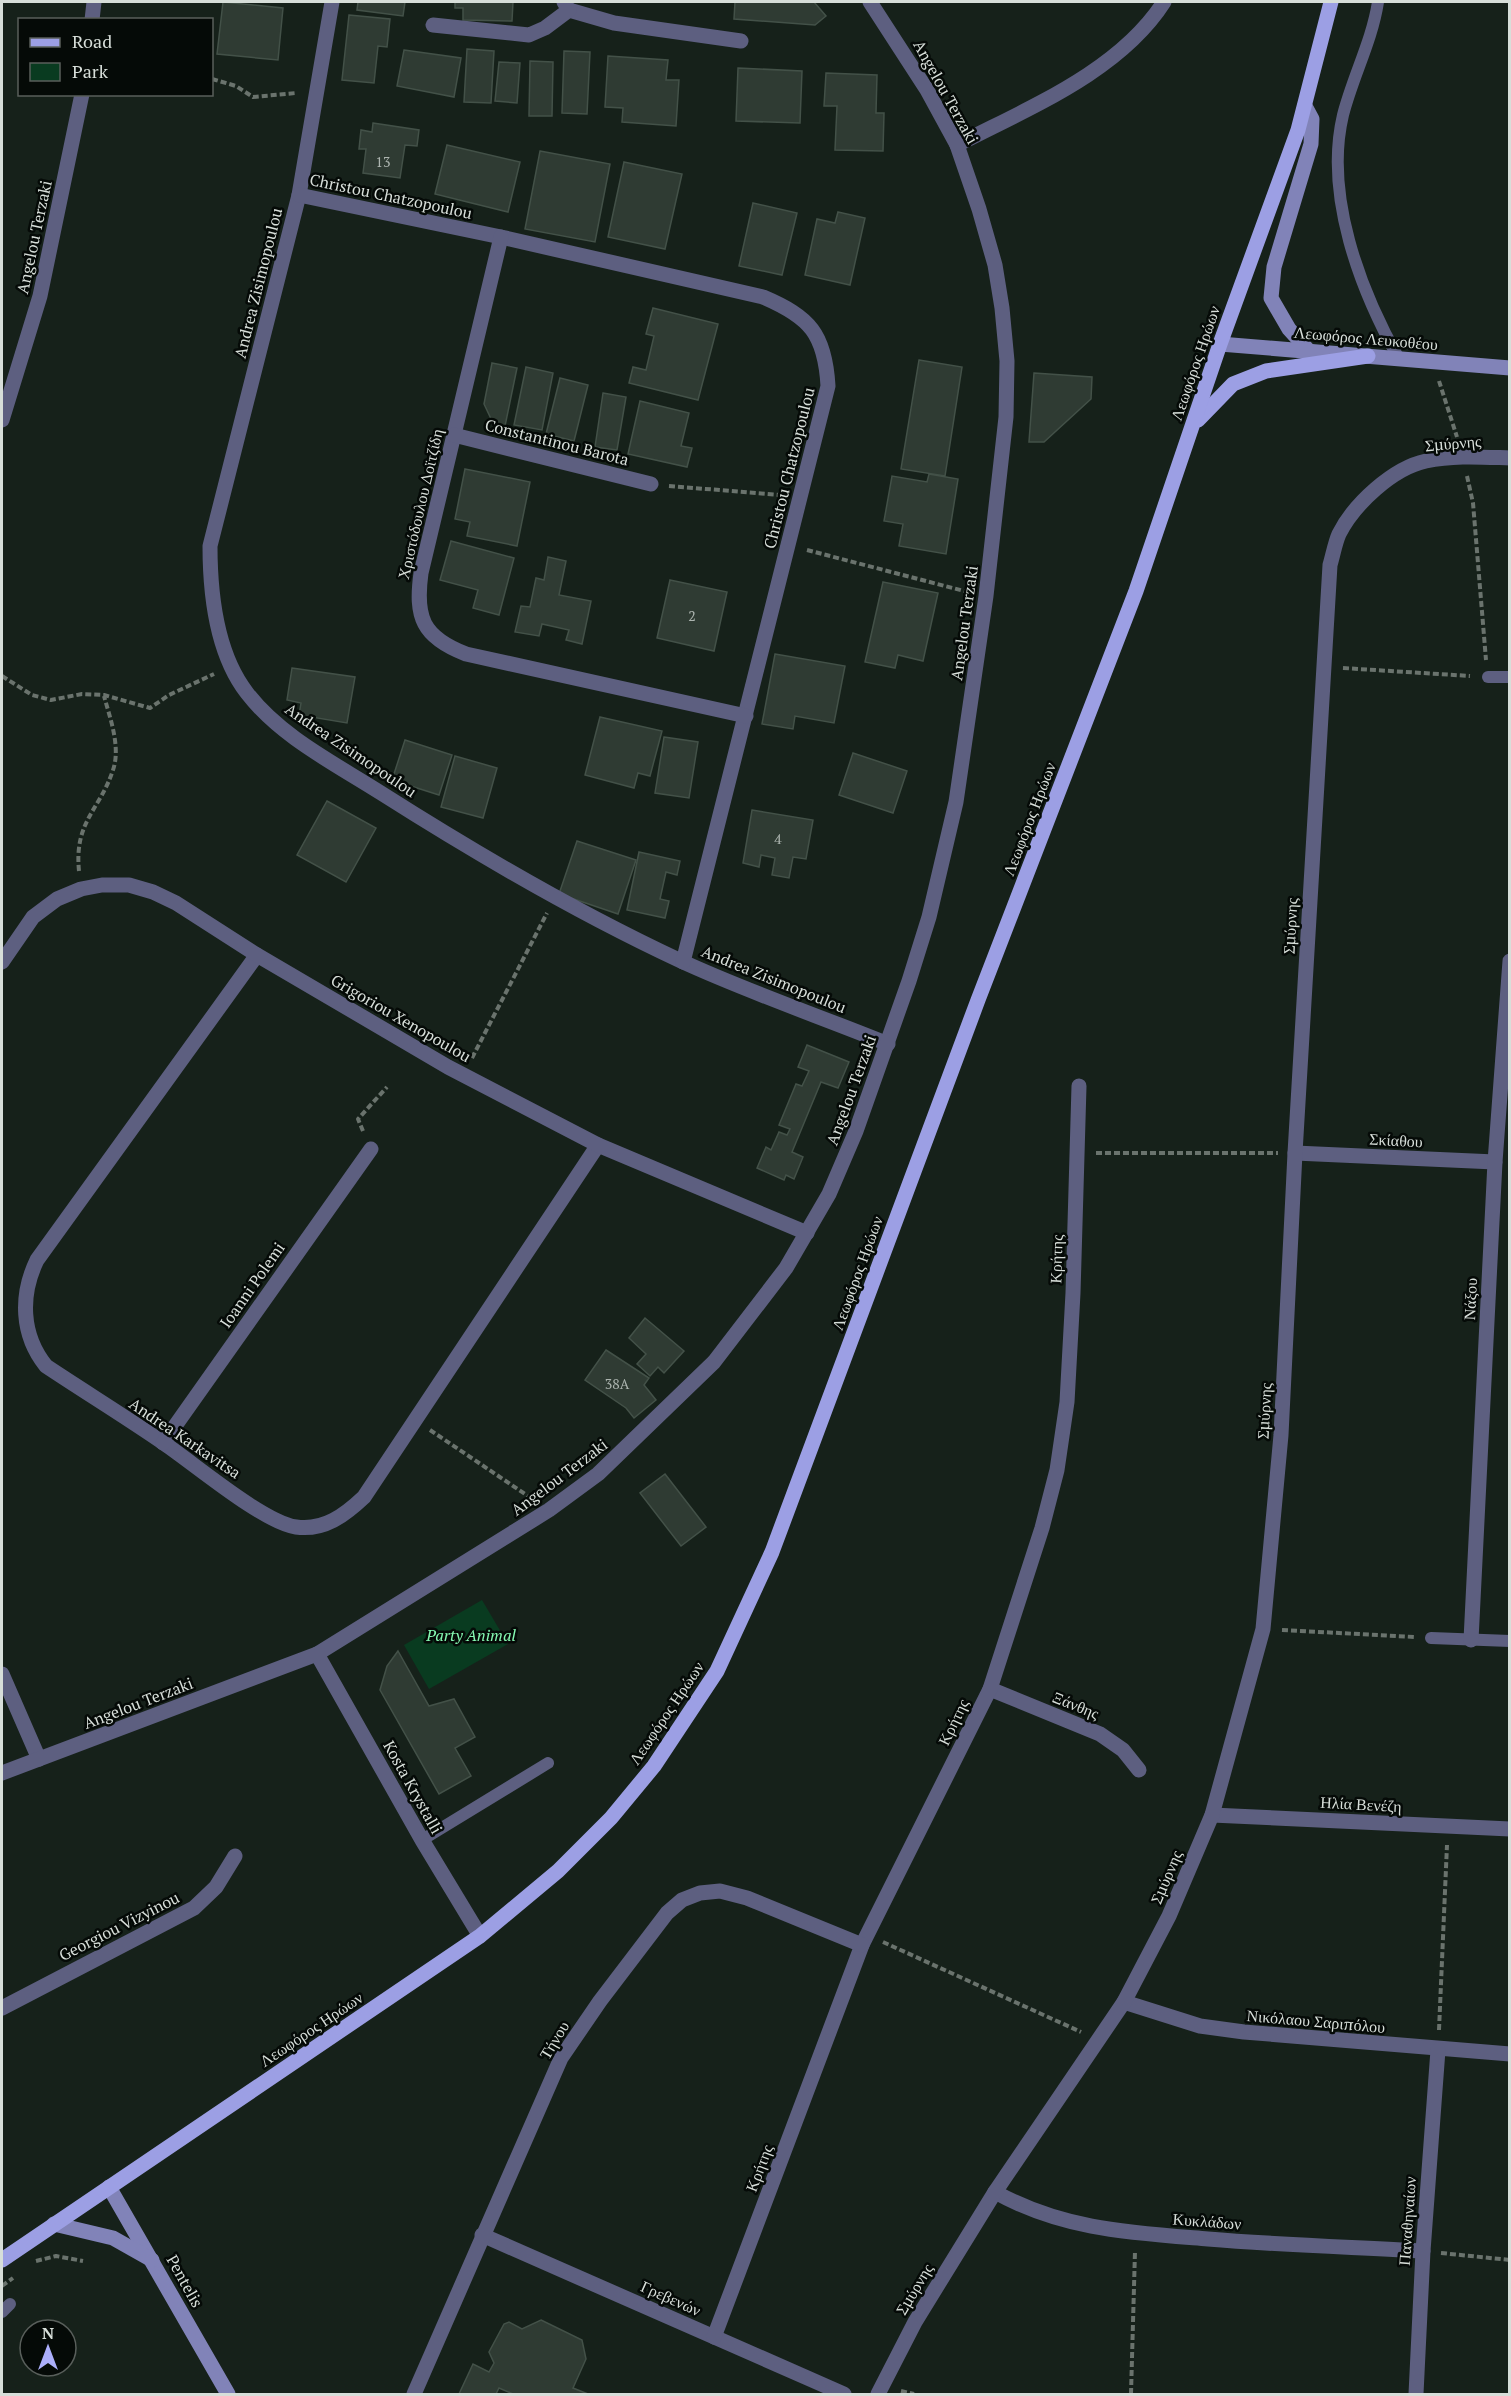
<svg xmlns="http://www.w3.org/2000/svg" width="1511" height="2396" viewBox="0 0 1511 2396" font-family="'PT Serif',serif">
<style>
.green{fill:#093b20}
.building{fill:#2f3b33;stroke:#435148;stroke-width:1.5}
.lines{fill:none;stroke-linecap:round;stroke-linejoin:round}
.path{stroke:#6a736d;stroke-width:4;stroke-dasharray:6 3;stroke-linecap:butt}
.lane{stroke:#5d5f80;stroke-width:12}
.street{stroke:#5d5f80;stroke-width:15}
.secondary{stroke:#8183b8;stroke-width:15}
.primary{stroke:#9c9fe4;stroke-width:15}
.labels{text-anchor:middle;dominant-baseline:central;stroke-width:5;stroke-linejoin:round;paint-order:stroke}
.number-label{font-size:14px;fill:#adb5b0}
.street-label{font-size:16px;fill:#d7ded9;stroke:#050a07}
.park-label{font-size:16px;font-style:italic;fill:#85f9b2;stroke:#050a07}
</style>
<rect width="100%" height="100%" fill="#16211a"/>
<!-- green -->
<polygon class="green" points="482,1600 508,1644 429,1689 404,1645"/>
<!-- building -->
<g class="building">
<polygon points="223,2 283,8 278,60 217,54"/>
<polygon points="358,2 405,2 403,16 357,10"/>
<polygon points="455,2 513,2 512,21 463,20 463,8 455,8"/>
<polygon points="735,2 814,2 826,16 815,25 734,19"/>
<polygon points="349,15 390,19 387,47 378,46 374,83 342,80"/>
<polygon points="467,49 494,51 491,103 464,102"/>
<polygon points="404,50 461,58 454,97 397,86"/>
<polygon points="564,51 590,52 587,114 562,113"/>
<polygon points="608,56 668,60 666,80 679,80 676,126 622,122 623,108 605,107"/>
<polygon points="530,61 553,62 552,116 529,116"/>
<polygon points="499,62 520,63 517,103 495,101"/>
<polygon points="738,68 802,71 800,123 736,121"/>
<polygon points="826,73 877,75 876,113 884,113 883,151 835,150 837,106 824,106"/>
<polygon points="373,123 419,130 417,146 405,145 400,178 363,173 366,149 359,149 361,130 372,132"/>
<polygon points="447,145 520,162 508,212 435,194"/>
<polygon points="540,151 610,164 595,242 525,229"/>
<polygon points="624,162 682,174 665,249 608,237"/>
<polygon points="753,203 797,213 782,275 739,266"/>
<polygon points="838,212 865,218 850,285 805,275 817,219 835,223"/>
<polygon points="653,308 718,324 698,400 629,383 633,367 646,370 654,336 646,334"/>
<polygon points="919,360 962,367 945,476 901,469"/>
<polygon points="492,363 517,368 505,426 493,423 484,404"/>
<polygon points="526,367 553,373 542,430 514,425"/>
<polygon points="1034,373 1092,377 1091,399 1044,442 1029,442"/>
<polygon points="560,378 588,385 574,441 546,434"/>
<polygon points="603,393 626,397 617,450 595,447"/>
<polygon points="640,401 689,413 681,446 692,448 687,467 628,454"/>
<polygon points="465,469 530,482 517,546 467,536 470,522 455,519"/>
<polygon points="929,474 958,479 946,554 899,546 903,524 884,521 892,476 927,482"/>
<polygon points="451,541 514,558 499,615 473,608 478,590 440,580"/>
<polygon points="548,557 566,561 559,595 591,601 582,644 566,640 569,630 542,624 539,636 515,632 521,606 530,607 536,578 544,580"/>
<polygon points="670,580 727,592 714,651 657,638"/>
<polygon points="883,582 938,593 923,661 898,655 895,668 865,662"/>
<polygon points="775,654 845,666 834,723 795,716 793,729 762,724"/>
<polygon points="292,668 355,677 347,723 299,715 301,703 287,700"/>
<polygon points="600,717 662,731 650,776 638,773 634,788 585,775"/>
<polygon points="664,737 698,742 689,798 655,793"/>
<polygon points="405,740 452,755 439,795 392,780"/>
<polygon points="853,753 907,771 893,813 839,795"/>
<polygon points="455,756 497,768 483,818 441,807"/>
<polygon points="327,801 376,828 346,882 297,855"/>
<polygon points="752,810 813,820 806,859 793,857 789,878 772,875 775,858 761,855 759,867 743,863"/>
<polygon points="577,841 636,860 618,914 559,894"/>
<polygon points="639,852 680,861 677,875 666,872 660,899 669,901 665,918 627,910"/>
<polygon points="807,1045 849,1062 838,1088 821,1082 792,1152 803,1157 794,1179 786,1175 784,1180 757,1168 766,1147 771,1150 779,1132 787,1135 790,1129 779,1125 796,1084 802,1086 809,1071 798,1067"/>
<polygon points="645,1318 684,1351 664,1373 658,1367 650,1376 637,1364 646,1354 629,1338"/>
<polygon points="606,1350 649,1378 644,1385 656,1400 634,1418 626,1408 585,1380"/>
<polygon points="665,1474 706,1527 681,1546 640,1493"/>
<polygon points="398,1651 429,1706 454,1699 475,1737 455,1748 471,1776 439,1794 380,1690 387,1666"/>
<polygon points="541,2320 582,2340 586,2359 573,2388 588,2394 513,2394 499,2388 496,2394 459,2394 473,2364 489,2372 494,2363 489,2352 504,2324 509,2322 522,2329"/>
</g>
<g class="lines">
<!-- path -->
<g class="path">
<polyline points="212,79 236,86 253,97 296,93"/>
<polyline points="1439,381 1457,437"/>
<polyline points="1467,476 1473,503 1486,660"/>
<polyline points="669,486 781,495"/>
<polyline points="807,550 968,592"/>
<polyline points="1343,668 1470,676"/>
<polyline points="2,676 32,695 51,700 82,694 104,695 150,708 169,695 214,674"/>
<path d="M79 871C74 821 100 810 113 770 121 747 110 718 104 696"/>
<polyline points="472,1058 547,913"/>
<polyline points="363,1131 358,1119 387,1087"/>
<polyline points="1096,1153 1278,1153"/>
<polyline points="430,1430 531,1498"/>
<polyline points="1282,1630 1415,1637"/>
<polyline points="883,1942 1081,2032"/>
<polyline points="1439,2030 1447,1845"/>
<polyline points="1441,2253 1510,2260"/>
<polyline points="36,2261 56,2256 83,2261"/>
<polyline points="2,2286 13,2278"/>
<polyline points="901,2391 914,2394"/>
<polyline points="1131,2394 1135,2251"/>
</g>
<!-- lane -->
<g class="lane">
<path d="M1378 2C1372 41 1353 76 1343 115 1324 195 1360 290 1399 359"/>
<polyline points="1488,677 1510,677"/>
<polyline points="1431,1638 1510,1641"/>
<polyline points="422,1840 548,1763"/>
<polyline points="2,2312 10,2304"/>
</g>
<!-- street -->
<g class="street">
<path d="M332 2 299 195 210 546C210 594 216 653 247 693 281 737 334 763 381 793 477 854 578 913 681 961 748 992 819 1016 888 1044"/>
<polyline points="564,2 569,10 614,23 741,41"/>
<polyline points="92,20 94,2"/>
<polyline points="433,25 529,35 545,28 569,10"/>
<path d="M957 145C1028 108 1119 72 1164 2"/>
<path d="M299 195 501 237 763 297C810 317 825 334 828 386L683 962"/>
<path d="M501 237 421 573C415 617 422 637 466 654L746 716"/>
<polyline points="2,420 40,296 82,94"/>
<polyline points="454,435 651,484"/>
<path d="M257 955 37 1260C20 1295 21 1335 46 1366 85 1392 126 1417 165 1444 196 1465 263 1522 296 1527 324 1531 345 1515 364 1497L598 1145"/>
<polyline points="2,962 33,917 57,899 81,889 102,885 129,885 153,892 176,903 257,955 448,1067 598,1145 807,1233"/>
<polyline points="1295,1153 1495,1162"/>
<polyline points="163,1443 371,1149"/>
<polyline points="1471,1640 1495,1162 1510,961"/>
<polyline points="317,1654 422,1840 480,1936"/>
<polyline points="2,1674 39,1759"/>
<polyline points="990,1689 1100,1734 1123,1750 1139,1770"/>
<polyline points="2,1773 317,1654 549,1510 598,1474 714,1362 786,1268 829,1194 856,1131 909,981 929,917 956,802 986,596 1006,417 1007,361 1002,308 995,265 979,209 957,145 927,90 870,2"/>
<polyline points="1212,1815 1510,1829"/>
<polyline points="1124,2002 1200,2026 1244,2032 1510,2054"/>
<polyline points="2,2008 194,1908 216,1887 235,1856"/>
<path d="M995 2192C1063 2230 1132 2233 1208 2239 1279 2245 1351 2247 1423 2251"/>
<polyline points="482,2235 844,2394"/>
<polyline points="714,2337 862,1945 990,1689 1042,1528 1057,1470 1067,1402 1073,1293 1079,1086"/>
<polyline points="414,2394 561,2058 600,2001 667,1913 682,1900 700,1893 720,1891 747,1898 862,1945"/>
<path d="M878 2394 915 2322 995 2192 1124 2002 1169 1916 1212 1815 1263 1629 1281 1435 1295 1153 1330 565C1333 555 1335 543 1339 534 1354 504 1393 468 1426 461 1454 455 1481 457 1510 458"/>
<polyline points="1416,2394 1423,2251 1438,2050"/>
</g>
<!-- secondary -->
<g class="secondary">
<polyline points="1305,106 1312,119 1311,144 1274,267 1271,298 1289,329 1309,351"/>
<polyline points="1220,344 1510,368"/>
<polyline points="109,2187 228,2394"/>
<polyline points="54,2224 113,2238 152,2260"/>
</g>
<!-- primary -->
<g class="primary">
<polyline points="1198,420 1233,384 1266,371 1368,356"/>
<polyline points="2,2260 480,1936 558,1871 611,1818 654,1766 717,1671 772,1552 978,1000 1136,591 1220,344 1298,130 1331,2"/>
</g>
</g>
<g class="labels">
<!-- number labels -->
<g class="number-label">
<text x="383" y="161">13</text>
<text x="692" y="615">2</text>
<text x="778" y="838">4</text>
<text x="617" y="1383">38A</text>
</g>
<!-- street labels -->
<g class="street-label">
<text transform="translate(946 92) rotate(61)">Angelou Terzaki</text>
<text transform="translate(391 196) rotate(12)">Christou Chatzopoulou</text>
<text transform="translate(34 237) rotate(-78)">Angelou Terzaki</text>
<text transform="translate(258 283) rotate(-76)">Andrea Zisimopoulou</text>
<text transform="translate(1366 338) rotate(5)">Λεωφόρος Λευκοθέου</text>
<text transform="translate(1195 363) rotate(-71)">Λεωφόρος Ηρώων</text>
<text transform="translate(557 442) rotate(14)">Constantinou Barota</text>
<text transform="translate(1453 443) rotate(-5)">Σμύρνης</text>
<text transform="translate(789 468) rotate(-76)">Christou Chatzopoulou</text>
<text transform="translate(420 504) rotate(-77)">Χριστόδουλου Δοϊτζίδη</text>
<text transform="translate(964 623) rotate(-82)">Angelou Terzaki</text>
<text transform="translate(351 750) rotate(34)">Andrea Zisimopoulou</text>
<text transform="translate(1029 819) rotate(-69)">Λεωφόρος Ηρώων</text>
<text transform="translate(1290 926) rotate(-87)">Σμύρνης</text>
<text transform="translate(774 979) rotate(22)">Andrea Zisimopoulou</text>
<text transform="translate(401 1018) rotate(30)">Grigoriou Xenopoulou</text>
<text transform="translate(851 1090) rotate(-70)">Angelou Terzaki</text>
<text transform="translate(1396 1140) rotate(3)">Σκίαθου</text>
<text transform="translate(1056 1259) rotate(-88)">Κρήτης</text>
<text transform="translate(857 1273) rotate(-70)">Λεωφόρος Ηρώων</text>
<text transform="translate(252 1285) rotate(-55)">Ioanni Polemi</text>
<text transform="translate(1470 1299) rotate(-87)">Νάξου</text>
<text transform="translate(1264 1411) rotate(-87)">Σμύρνης</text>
<text transform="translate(185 1438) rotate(34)">Andrea Karkavitsa</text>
<text transform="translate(559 1477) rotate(-37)">Angelou Terzaki</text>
<text transform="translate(138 1703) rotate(-21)">Angelou Terzaki</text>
<text transform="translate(1076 1705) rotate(22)">Ξάνθης</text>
<text transform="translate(666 1713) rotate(-56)">Λεωφόρος Ηρώων</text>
<text transform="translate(953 1722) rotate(-64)">Κρήτης</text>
<text transform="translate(413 1787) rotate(61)">Kosta Krystalli</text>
<text transform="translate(1361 1804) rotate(3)">Ηλία Βενέζη</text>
<text transform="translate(1166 1877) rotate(-67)">Σμύρνης</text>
<text transform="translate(119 1926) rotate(-27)">Georgiou Vizyinou</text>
<text transform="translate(1316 2021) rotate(5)">Νικόλαου Σαριπόλου</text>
<text transform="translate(311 2029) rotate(-34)">Λεωφόρος Ηρώων</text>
<text transform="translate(554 2040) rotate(-59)">Τήνου</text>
<text transform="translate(759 2168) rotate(-69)">Κρήτης</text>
<text transform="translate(1207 2221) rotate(4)">Κυκλάδων</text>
<text transform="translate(1407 2221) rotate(-86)">Παναθηναίων</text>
<text transform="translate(185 2281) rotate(61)">Pentelis</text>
<text transform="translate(914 2289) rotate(-59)">Σμύρνης</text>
<text transform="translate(671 2298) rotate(24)">Γρεβενών</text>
</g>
<!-- park labels -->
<g class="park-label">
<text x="471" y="1635">Party Animal</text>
</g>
</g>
<!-- border -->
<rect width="1511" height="2396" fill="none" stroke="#d7ded9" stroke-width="6"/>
<!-- legend -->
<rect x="18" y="18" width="195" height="78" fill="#050a07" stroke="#595f5b" stroke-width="1.5"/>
<rect x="30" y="38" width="30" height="9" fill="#9c9fe4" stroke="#595f5b" stroke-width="1.5"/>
<text x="72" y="48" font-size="18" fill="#d7ded9">Road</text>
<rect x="30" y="63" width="30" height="18" fill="#093b20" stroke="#595f5b" stroke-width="1.5"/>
<text x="72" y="78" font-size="18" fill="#d7ded9">Park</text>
<!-- north arrow -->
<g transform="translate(48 2348)"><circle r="28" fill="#050a07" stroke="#595f5b" stroke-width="1.5"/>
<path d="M0-4.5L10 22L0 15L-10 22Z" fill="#acaffb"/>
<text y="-9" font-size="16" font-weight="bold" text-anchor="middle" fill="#d7ded9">N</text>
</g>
</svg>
